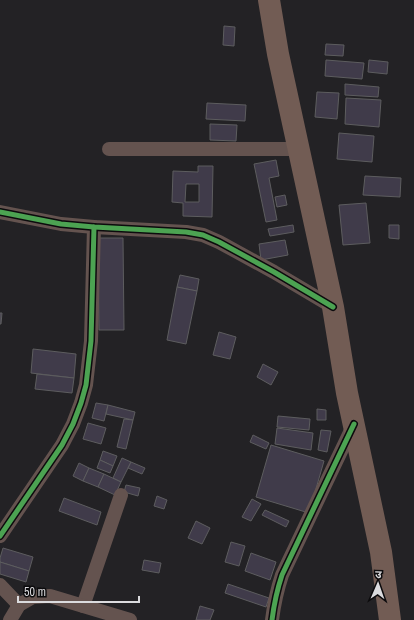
<svg xmlns="http://www.w3.org/2000/svg" width="414" height="620" viewBox="0 0 414 620" font-family="'Archivo Narrow','Noto Sans Devanagari',sans-serif">
<style>
.building{fill:#403b4a;stroke:#5d5d5f;fill-rule:evenodd}
.lines{fill:none;stroke-linecap:round;stroke-linejoin:round}
.minor{stroke:#64534f;stroke-width:14}
.trunk{stroke:#725c54;stroke-width:22}
.cycleway-casing{stroke:#0c0b0d;stroke-width:8}
.cycleway{stroke:#4ca352;stroke-width:5}
</style>
<rect width="100%" height="100%" fill="#232225"/>
<!-- building -->
<g class="building">
<polygon points="224,26 235,27 234,46 223,45"/>
<polygon points="326,44 344,45 343,56 325,55"/>
<polygon points="326,60 364,63 362,79 325,76"/>
<polygon points="369,60 388,62 387,74 368,72"/>
<polygon points="345,84 379,87 378,97 345,95"/>
<polygon points="317,92 339,93 337,119 315,117"/>
<polygon points="346,98 381,100 379,127 345,124"/>
<polygon points="207,103 246,105 245,121 206,119"/>
<polygon points="210,124 237,125 236,141 210,140"/>
<polygon points="339,133 374,136 372,162 337,159"/>
<polygon points="276,160 279,176 269,178 277,220 266,222 254,164"/>
<path d="M198 166H213L212 217 183 216V203L172 202 173 171 198 172ZM186 184H199V202H185Z"/>
<polygon points="365,176 401,178 400,197 363,195"/>
<polygon points="285,195 287,205 277,207 275,197"/>
<polygon points="366,203 370,243 343,245 339,205"/>
<polygon points="293,225 294,232 270,236 268,229"/>
<polygon points="389,225 399,225 399,239 389,238"/>
<polygon points="98,238 123,238 124,330 99,330"/>
<polygon points="285,240 288,255 261,260 259,244"/>
<polygon points="180,275 199,279 197,291 177,287"/>
<polygon points="177,287 197,291 186,344 167,340"/>
<polygon points="0,313 2,313 1,324 0,324"/>
<polygon points="219,332 236,337 230,359 213,355"/>
<polygon points="33,349 76,354 74,378 31,373"/>
<polygon points="263,364 278,372 271,385 257,377"/>
<polygon points="37,374 74,378 72,393 35,389"/>
<polygon points="96,403 108,405 104,421 92,418"/>
<polygon points="108,405 135,412 133,420 106,414"/>
<polygon points="317,409 326,410 326,420 317,420"/>
<polygon points="278,416 310,419 309,430 277,427"/>
<polygon points="124,419 133,420 126,449 117,447"/>
<polygon points="88,423 106,428 101,444 83,439"/>
<polygon points="277,428 313,433 311,450 275,444"/>
<polygon points="321,430 331,431 327,452 318,450"/>
<polygon points="253,435 269,443 266,449 250,442"/>
<polygon points="271,445 324,461 309,513 256,497"/>
<polygon points="103,451 117,456 113,466 100,460"/>
<polygon points="122,458 131,462 121,482 113,478"/>
<polygon points="100,460 113,466 110,473 97,468"/>
<polygon points="131,462 145,468 142,474 128,468"/>
<polygon points="79,463 89,468 83,481 73,476"/>
<polygon points="89,468 104,474 98,487 83,481"/>
<polygon points="104,474 121,482 115,495 98,487"/>
<polygon points="126,485 140,488 138,496 124,492"/>
<polygon points="157,496 167,500 164,509 154,506"/>
<polygon points="64,498 101,512 97,525 59,511"/>
<polygon points="252,499 261,504 251,521 242,517"/>
<polygon points="265,510 289,521 286,527 262,515"/>
<polygon points="196,521 210,528 202,544 188,538"/>
<polygon points="231,542 245,546 239,566 225,562"/>
<polygon points="3,548 33,557 29,571 0,562 0,558"/>
<polygon points="251,553 276,562 270,580 245,571"/>
<polygon points="144,560 161,563 159,573 142,570"/>
<polygon points="0,562 29,571 26,582 0,574"/>
<polygon points="228,584 269,598 266,607 225,593"/>
<polygon points="200,606 214,610 210,620 196,620"/>
</g>
<g class="lines">
<!-- minor -->
<g class="minor">
<polyline points="109,149 299,149"/>
<polyline points="0,212 61,224 94,227 186,232 203,235 219,242 274,272 333,307"/>
<polyline points="0,536 62,445 73,424 81,403 86,385 91,341 94,227"/>
<polyline points="0,585 19,605"/>
<polyline points="83,606 121,495"/>
<polyline points="10,620 19,605 33,597 50,596 130,620"/>
<path d="M272 620C274 604 277 590 282 575L354 424"/>
</g>
<!-- trunk -->
<polyline class="trunk" points="269,0 278,54 333,307 347,393 381,552 390,620"/>
<defs>
<g id="cycleway">
<polyline points="0,212 61,224 94,227 186,232 203,235 219,242 274,272 333,307"/>
<polyline points="0,536 62,445 73,424 81,403 86,385 91,341 94,227"/>
<path d="M272 620C274 604 277 590 282 575L354 424"/>
</g>
</defs>
<!-- cycleway casing -->
<use href="#cycleway" class="cycleway-casing"/>
<!-- cycleway -->
<use href="#cycleway" class="cycleway"/>
</g>
<!-- north arrow -->
<g transform="translate(378 584) rotate(2)" stroke="#0c0b0d" stroke-width="3" paint-order="stroke">
<path d="M0-3L7 15L0 10L-7 15Z" fill="#dbdbde"/>
<text y="-6" font-size="11" font-weight="bold" text-anchor="middle" fill="#dbdbde">उ</text>
</g>
<!-- scale -->
<path d="M18 596v6h121v-6" fill="none" stroke="#dbdbde" stroke-width="2"/>
<text x="24" y="596" font-size="12" fill="#dbdbde" stroke="#0c0b0d" stroke-width="3" paint-order="stroke">50 m</text>
</svg>
